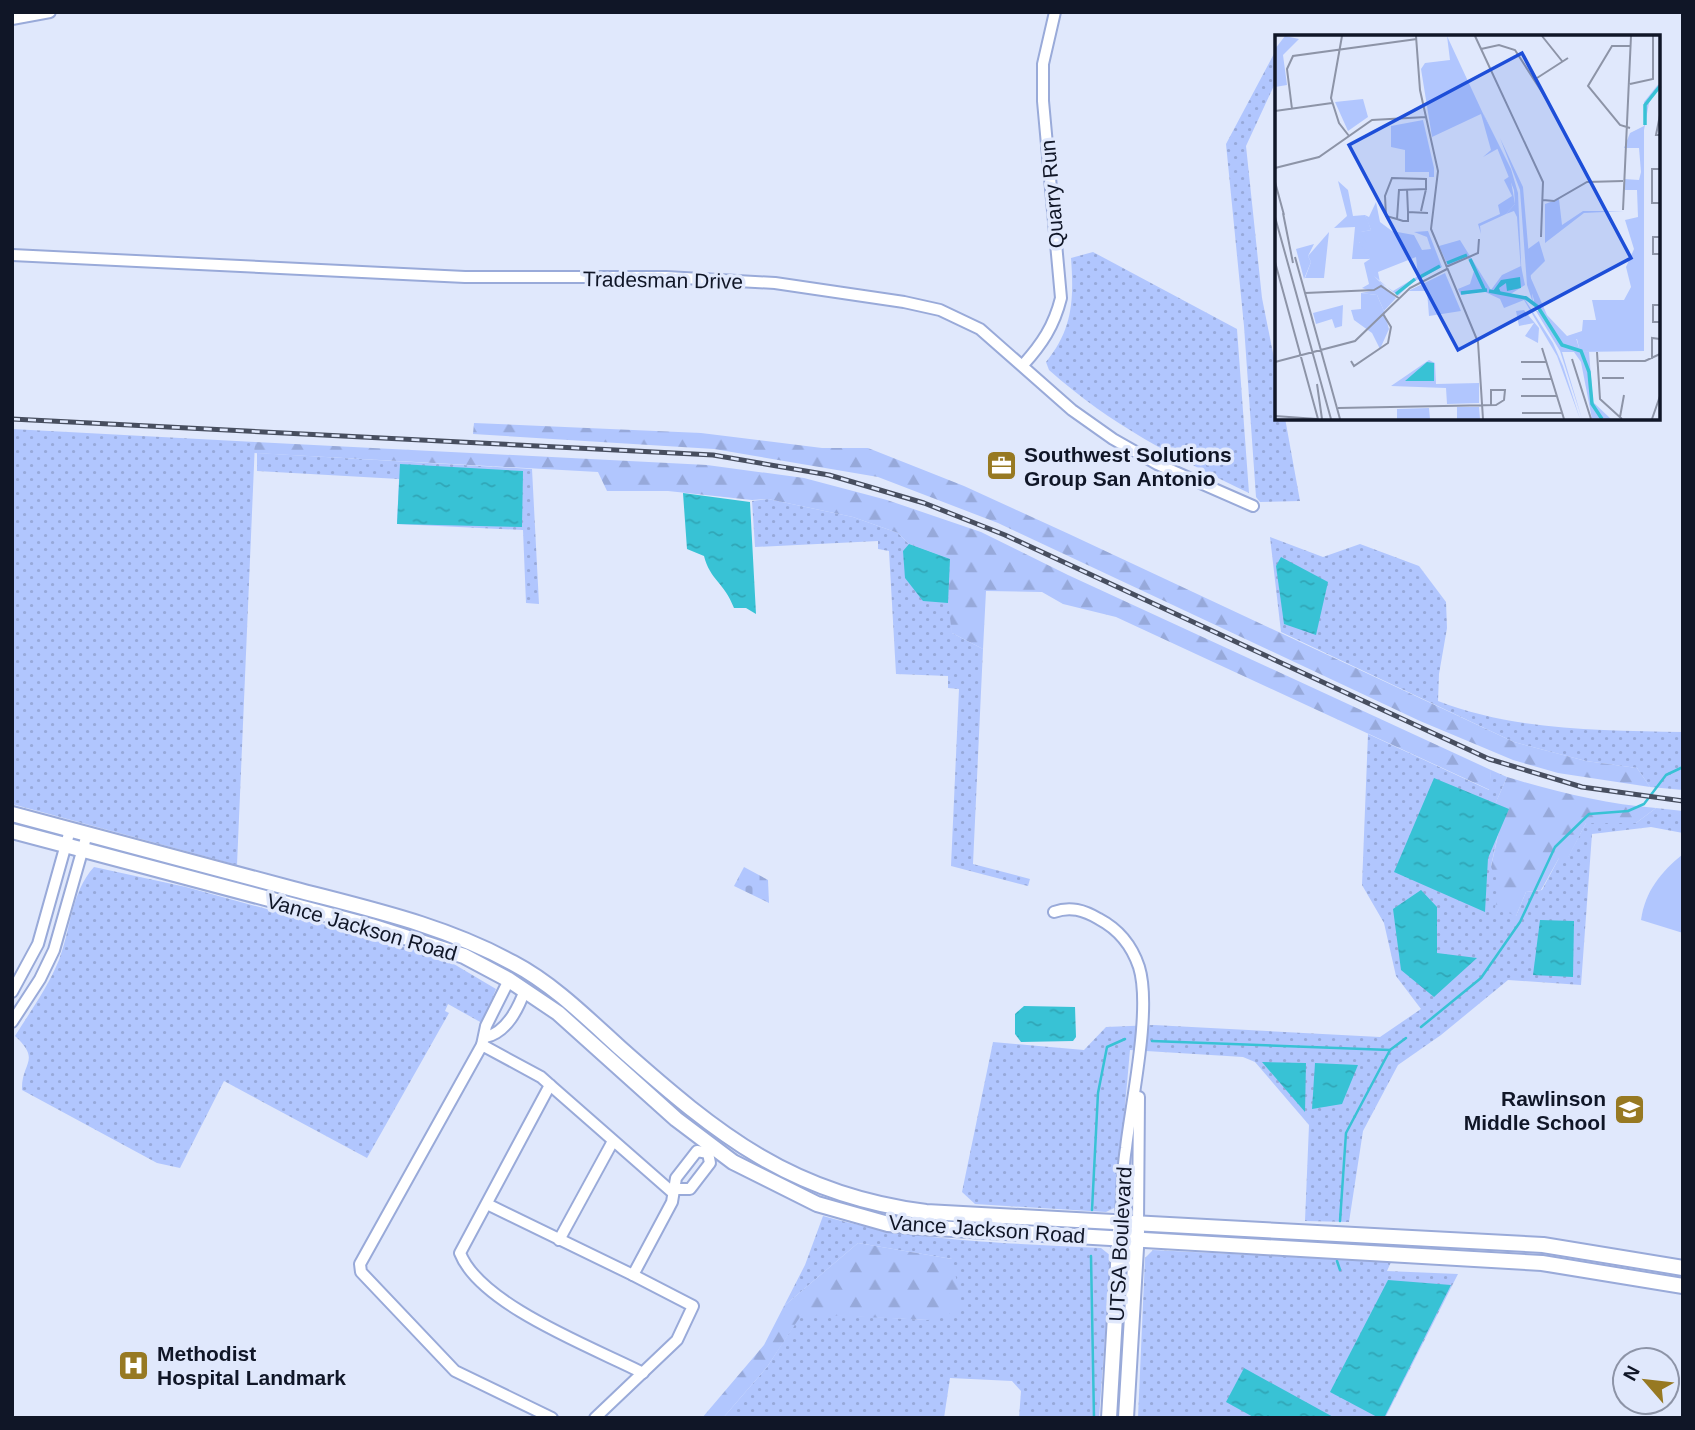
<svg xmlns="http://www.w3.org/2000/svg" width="1695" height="1430" viewBox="0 0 1695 1430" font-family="Helvetica,sans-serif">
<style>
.grass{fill:url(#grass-dots)}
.forest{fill:url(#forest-firs)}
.cemetery{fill:url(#cemetery-stones)}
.garden{fill:#b1c6fe}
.water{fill:url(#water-ripples)}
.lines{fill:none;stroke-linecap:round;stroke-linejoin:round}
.stream{stroke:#38c2d5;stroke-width:2.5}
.street-casing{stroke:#99aad9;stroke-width:14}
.secondary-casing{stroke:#99aad9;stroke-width:18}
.street{stroke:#fff;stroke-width:10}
.secondary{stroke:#fff;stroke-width:14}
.rail-casing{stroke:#474e5f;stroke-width:5}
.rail{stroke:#e0e8fc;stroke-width:2.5;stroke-dasharray:8;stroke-linecap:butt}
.labels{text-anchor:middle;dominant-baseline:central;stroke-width:7;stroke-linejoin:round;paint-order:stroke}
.street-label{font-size:21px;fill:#101627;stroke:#e0e8fc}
.poi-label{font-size:21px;font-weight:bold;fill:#101627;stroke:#e0e8fc;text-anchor:start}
.inset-river{fill:none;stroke:#38c2d5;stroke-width:3.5}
.inset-road{fill:none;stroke:#8d94a7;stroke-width:2}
.view{fill:#1d4ed8;fill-opacity:0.15;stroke:#1d4ed8;stroke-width:3.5}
.inset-edge{fill:none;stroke:#101627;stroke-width:3.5}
</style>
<defs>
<pattern id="grass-dots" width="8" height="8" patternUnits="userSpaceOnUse" patternTransform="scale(1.75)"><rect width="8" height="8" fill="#b1c6fe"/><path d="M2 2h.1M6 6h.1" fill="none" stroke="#97a9da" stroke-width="1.8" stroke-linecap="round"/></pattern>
<pattern id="forest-firs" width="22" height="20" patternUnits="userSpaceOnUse" patternTransform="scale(1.75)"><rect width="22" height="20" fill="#b1c6fe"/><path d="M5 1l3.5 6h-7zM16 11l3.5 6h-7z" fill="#97a9da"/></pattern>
<pattern id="cemetery-stones" width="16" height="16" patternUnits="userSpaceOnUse" patternTransform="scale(1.75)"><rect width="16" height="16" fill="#b1c6fe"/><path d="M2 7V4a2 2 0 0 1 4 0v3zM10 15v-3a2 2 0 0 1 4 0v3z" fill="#97a9da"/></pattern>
<pattern id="water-ripples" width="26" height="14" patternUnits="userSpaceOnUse" patternTransform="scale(1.75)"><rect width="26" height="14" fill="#38c2d5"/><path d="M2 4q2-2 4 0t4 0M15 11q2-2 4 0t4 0" fill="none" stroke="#30a6b7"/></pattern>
</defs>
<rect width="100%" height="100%" fill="#e0e8fc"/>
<!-- grass -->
<g class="grass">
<polygon points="1277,48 1277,79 1246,146 1262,298 1277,373 1277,418 1285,418 1300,501 1260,502 1256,497 1244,326 1226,144"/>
<path d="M1093 252 1237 329 1249 493C1173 456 1112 426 1049 370L1046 362C1073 329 1074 299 1071 258Z"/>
<polygon points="12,429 255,442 237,865 12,804"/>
<polygon points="257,453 532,469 539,604 526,603 523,530 397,524 399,479 257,471"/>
<polygon points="768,499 853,517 898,533 909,544 950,559 952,633 983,649 973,864 1030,879 1028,886 951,866 959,689 948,688 948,676 896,674 889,551 878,549 878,541 755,547 752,501"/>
<path d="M1270 537 1323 557 1360 544 1419 566 1446 602 1447 628 1439 674 1438 701C1515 731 1601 730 1683 732V790L1650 787 1637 768 1586 761 1514 742 1281 632Z"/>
<polygon points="1368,734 1489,790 1491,770 1507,777 1493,809 1502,816 1491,866 1516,916 1526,892 1542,890 1559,858 1568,857 1586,823 1636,823 1656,808 1683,811 1683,833 1651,827 1592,834 1581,985 1508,980 1441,1035 1398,1065 1363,1131 1349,1222 1305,1221 1309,1125 1255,1062 1243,1057 1130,1050 1116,1207 1106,1212 975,1204 962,1192 993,1042 1084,1050 1106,1027 1154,1025 1380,1037 1421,1009 1396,976 1384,923 1362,885"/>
<path d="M94 867 186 887 442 957 496 989 482 1023 448 1004 445 1011 449 1013 367 1158 224 1081 180 1168 157 1163 22 1090C21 1062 42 1061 15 1036 30 1012 48 987 59 960 71 929 71 892 94 867Z"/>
<path d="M823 1216C914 1242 1008 1243 1101 1248L1111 1256 1099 1418H1019L1021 1391 1012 1381 950 1378 944 1418H723L767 1367 802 1313 928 1320 952 1259 858 1243 784 1306 805 1265Z"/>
<polygon points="1153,1250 1391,1262 1387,1271 1458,1274 1385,1418 1138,1418 1145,1258"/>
</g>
<!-- forest -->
<g class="forest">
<polygon points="474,423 701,433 822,448 868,448 964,486 1069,534 1514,742 1586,761 1637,768 1650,787 1558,773 1513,760 1420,721 998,523 878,477 714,449 473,434"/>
<polygon points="255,442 707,465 804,478 887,500 981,532 1068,575 1491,770 1490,790 1116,617 1063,604 1042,592 986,591 983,649 952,633 948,603 950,559 909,544 898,533 853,517 768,499 752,500 668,491 607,491 598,472 254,453"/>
<path d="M1507 777C1556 792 1605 804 1656 808L1636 823H1586L1568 858H1559L1541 890 1526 892 1516 916 1495 908 1500 886 1491 867 1502 817 1493 809Z"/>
<polygon points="858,1243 952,1259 963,1310 928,1320 802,1314 767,1367 723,1418 702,1418 764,1345 784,1306"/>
</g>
<!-- cemetery -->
<polygon class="cemetery" points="744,867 768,880 769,903 734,886"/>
<!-- garden -->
<path class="garden" d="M1683 854V933L1641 920C1645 891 1661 872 1683 854Z"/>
<!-- water -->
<g class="water">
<polygon points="400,464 523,471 522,527 397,524"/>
<path d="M683 493 750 502 756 614 746 608H734C724 582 710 580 704 556L687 549Z"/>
<polygon points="909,544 950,559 948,603 923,601 905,578 903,551"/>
<polygon points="1281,557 1328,582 1316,635 1284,624 1276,566"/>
<polygon points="1434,778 1509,809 1488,858 1485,912 1394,872"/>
<polygon points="1421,890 1437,907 1437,953 1477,958 1434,997 1401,970 1393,909"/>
<polygon points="1540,920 1574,921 1573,977 1533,975"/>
<polygon points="1024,1006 1075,1007 1076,1037 1073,1041 1021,1042 1015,1034 1015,1014"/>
<polygon points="1262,1062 1306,1063 1305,1112"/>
<polygon points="1315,1063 1358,1065 1342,1104 1312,1109"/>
<polygon points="1388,1280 1451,1285 1384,1418 1379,1418 1330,1392"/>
<polygon points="1244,1368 1335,1418 1255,1418 1226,1402"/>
</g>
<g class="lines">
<!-- stream -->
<g class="stream">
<polyline points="1421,1027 1481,978 1520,922 1555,847 1589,814 1628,811 1644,804 1666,775 1683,767"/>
<polyline points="1152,1041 1390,1050"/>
<polyline points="1092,1210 1098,1093 1107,1047 1125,1039"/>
<polyline points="1340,1221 1346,1133 1390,1050 1406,1038"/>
<polyline points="1091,1256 1094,1418"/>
<polyline points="1337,1261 1340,1270"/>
</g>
<defs>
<g id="street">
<polyline points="12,19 50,12"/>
<polyline points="12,255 465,277 666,277 775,283 904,302 940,310 980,329 1072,410 1113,439 1157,464 1253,506"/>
<path d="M1023 365C1042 344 1054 326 1061 298L1043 101V64L1055 12"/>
<path d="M1054 912C1070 906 1084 910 1099 919 1118 929 1132 946 1139 967 1152 1009 1131 1103 1126 1148 1122 1172 1122 1198 1121 1223"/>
<polyline points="12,992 38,944 70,830"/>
<polyline points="12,1022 40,979 54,950 87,834"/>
<path d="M486 1037C507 1032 518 1009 525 990"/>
<polyline points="482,1045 486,1026 509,980"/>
<polyline points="550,1085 672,1192"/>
<polyline points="677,1189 690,1189 710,1163 708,1153 711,1147"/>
<polyline points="487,1204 633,1275"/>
<polyline points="1138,1223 1139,1097"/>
<polyline points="559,1240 613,1141"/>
<path d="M552 1418 455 1371 361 1272 360 1264 482 1045 541 1077 550 1085 460 1253C480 1305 594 1348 643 1373"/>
<polyline points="595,1418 677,1340 693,1306 633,1275 672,1202 676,1178 697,1151 708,1153"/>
</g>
<g id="secondary">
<path d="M12 814C106 840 200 864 293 889 369 909 444 925 513 963 553 984 587 1018 620 1048 718 1135 792 1195 926 1212L1543 1245 1683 1268"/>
<polyline points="12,831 371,926 464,956 509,980 558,1013 676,1119 733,1162 817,1204 888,1224 919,1227 1542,1263 1683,1286"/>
<polyline points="1109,1418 1120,1231"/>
<polyline points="1126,1418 1137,1231"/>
</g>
</defs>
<!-- street casing -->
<use href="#street" class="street-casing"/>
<!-- secondary casing -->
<use href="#secondary" class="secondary-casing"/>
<!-- street -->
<use href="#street" class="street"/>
<!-- secondary -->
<use href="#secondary" class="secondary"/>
<defs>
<polyline id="rail" points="12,419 713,455 829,475 924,503 1005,535 1489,759 1582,787 1683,801"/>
</defs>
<!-- rail casing -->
<use href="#rail" class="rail-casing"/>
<!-- rail -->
<use href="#rail" class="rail"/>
</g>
<!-- icons -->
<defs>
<symbol id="office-square" viewBox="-11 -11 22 22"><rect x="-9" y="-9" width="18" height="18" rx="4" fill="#977922" stroke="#e0e8fc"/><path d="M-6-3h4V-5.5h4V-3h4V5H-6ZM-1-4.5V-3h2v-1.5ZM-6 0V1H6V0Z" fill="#fff"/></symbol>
<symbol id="school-square" viewBox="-11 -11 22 22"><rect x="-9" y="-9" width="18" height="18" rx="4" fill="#977922" stroke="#e0e8fc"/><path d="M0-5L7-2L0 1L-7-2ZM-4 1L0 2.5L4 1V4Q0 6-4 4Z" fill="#fff"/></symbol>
<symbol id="hospital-square" viewBox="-11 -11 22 22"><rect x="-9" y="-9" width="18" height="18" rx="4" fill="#977922" stroke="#e0e8fc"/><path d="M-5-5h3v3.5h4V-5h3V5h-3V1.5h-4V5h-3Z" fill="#fff"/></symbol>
</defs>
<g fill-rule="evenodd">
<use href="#office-square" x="984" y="448" width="35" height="35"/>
<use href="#school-square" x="1612" y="1092" width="35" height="35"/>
<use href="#hospital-square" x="116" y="1348" width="35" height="35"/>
</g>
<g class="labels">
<!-- street labels -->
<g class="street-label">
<text transform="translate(1052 194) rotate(-95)">Quarry Run</text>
<text transform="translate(663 280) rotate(1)">Tradesman Drive</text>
<text transform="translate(362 927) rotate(16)">Vance Jackson Road</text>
<text transform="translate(987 1229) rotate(4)">Vance Jackson Road</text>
<text transform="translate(1120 1244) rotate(-87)">UTSA Boulevard</text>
</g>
<!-- poi labels -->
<g class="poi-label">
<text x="1024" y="454">Southwest Solutions<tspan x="1024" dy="24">Group San Antonio</tspan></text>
<text x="1606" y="1098" text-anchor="end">Rawlinson<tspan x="1606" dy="24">Middle School</tspan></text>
<text x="157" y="1353">Methodist<tspan x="157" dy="24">Hospital Landmark</tspan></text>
</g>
</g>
<!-- overview -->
<g transform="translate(1275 35)">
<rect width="385" height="385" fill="#e0e8fc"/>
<path d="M10 1 24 4 8 20 12 50 0 52V14ZM172 1 224 113 208 122 216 115 206 79 157 102 146 34 150 28 175 25ZM385 47 374 68 369 95V316L305 317 302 304H292L288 312 258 268 259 265 254 249 253 214 264 206 270 226 255 241 272 280 292 301 307 296 308 285H321L317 265H349L356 252 351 232 359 214 350 185 363 182 362 155H350L349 144 364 145 366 137 364 113H349L355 98 369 91V67ZM88 64 93 82 73 96 60 67ZM148 85 159 133V142H154V137H130V115L116 112V91ZM235 141 240 169 231 179 205 191 206 199 203 189 225 179 223 170 237 161 229 145ZM284 164 287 190 308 176H349L309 178 270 208V169ZM101 167 105 187 117 196 139 200 147 215 156 214 152 202 139 197 153 196 167 232 136 248 123 261 99 241 121 263 109 276 102 260 86 258 96 256 87 253 94 249 89 228 95 224 84 211 85 197 96 195 90 180 94 182ZM141 222 143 241 118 256 105 247 103 237ZM185 205 216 255 227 240 246 231 250 250 234 260 249 263 278 308 288 331 305 384 282 321 249 265 229 273 225 264 208 256 186 260 183 254 195 249 199 236 193 223 173 231 164 211ZM39 209 33 221 36 227 29 244 21 214ZM170 238 186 276 154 281 152 256H133ZM154 325 160 328 161 349 204 348V368L172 369 171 353 116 351ZM182 372H204L205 384H182ZM154 373 155 384H122V374Z" fill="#b1c6fe" fill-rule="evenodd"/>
<path d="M208 78 236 134 243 158 247 249 242 182 239 176 231 179 240 169 239 155ZM225 103 248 152 258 268 252 250 245 155ZM63 146 73 155 78 181 90 180 93 186 96 195 86 197 92 209 84 207 95 224H77L80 192 59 193 72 181ZM54 197 49 243H30L36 227 33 221ZM86 258 102 260 109 276 114 294 105 314 97 298 79 285 76 275 86 274ZM68 270 67 291 60 293 57 284 41 289 38 278ZM261 276H267L276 288 288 312 291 303H301L305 316 314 317 318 367 336 384H317L306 327 299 317H287L307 384 285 316Z" fill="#b1c6fe"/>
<path d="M249 275 264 293 263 308 250 301 259 288 244 291 241 276Z" fill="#b1c6fe"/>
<path d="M245 242 246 253 232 256 231 248 224 253 226 258 218 256 226 245ZM152 327 159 328V346H130Z" fill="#38c2d5"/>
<path class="inset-river" d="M370 90V70L385 51M195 224 209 254M172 228 192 220M145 242 165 231M214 256 251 263 263 272 287 310 306 316 314 337 317 369 327 384M186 258 212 255M121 259 140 244"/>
<path class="inset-road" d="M67 1 56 63 64 88 74 101M141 1 145 55 163 136 156 194 203 307 208 384M200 1 268 147 266 202M267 1 287 26M206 14 224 10 240 15 274 68M262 43 293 23M355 49 378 44V1M17 74 12 34 18 21 142 4M0 76 57 68M385 80 381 100H385M355 93 345 90 313 51 337 11H356M0 133 44 122 97 85 151 82M385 134H377V168H385M0 147 9 180M132 154 133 177M268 165 279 166 312 147 348 146M348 175 356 1M146 176 151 154M8 178 18 228M0 182 56 384M122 184 124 155 151 154V144L117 143 110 161 111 181 122 184 128 186H133V177L153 178M385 202H378V219H385M20 222 65 384M0 227 43 384M171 232 203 218 204 204M30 258 99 255 106 251 125 264M385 270H378V287H385M267 313 289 384M322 317 325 364 347 384M297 324 316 384M377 324V303L385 304M76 326 79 331 113 308 116 292 108 279M324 326H370L385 319M0 327 80 306 135 253 172 234M246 327H271M327 343H349M247 344H276M42 349 47 384M246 361H282M63 373 221 370 229 365 230 355H216V370M247 378H287M0 381 42 384M345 382 349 360M377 384 385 361"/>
<path class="view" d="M247 18 356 223 183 315 74 110Z"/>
<rect width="385" height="385" class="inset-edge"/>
</g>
<!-- border -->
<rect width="1695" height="1430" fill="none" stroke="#101627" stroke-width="28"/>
<!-- north arrow -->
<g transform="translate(1646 1381) rotate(298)"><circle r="33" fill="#e0e8fc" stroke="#8d94a7" stroke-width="2"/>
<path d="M0-5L12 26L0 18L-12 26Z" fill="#977922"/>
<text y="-10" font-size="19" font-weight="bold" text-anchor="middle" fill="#101627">N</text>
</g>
</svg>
